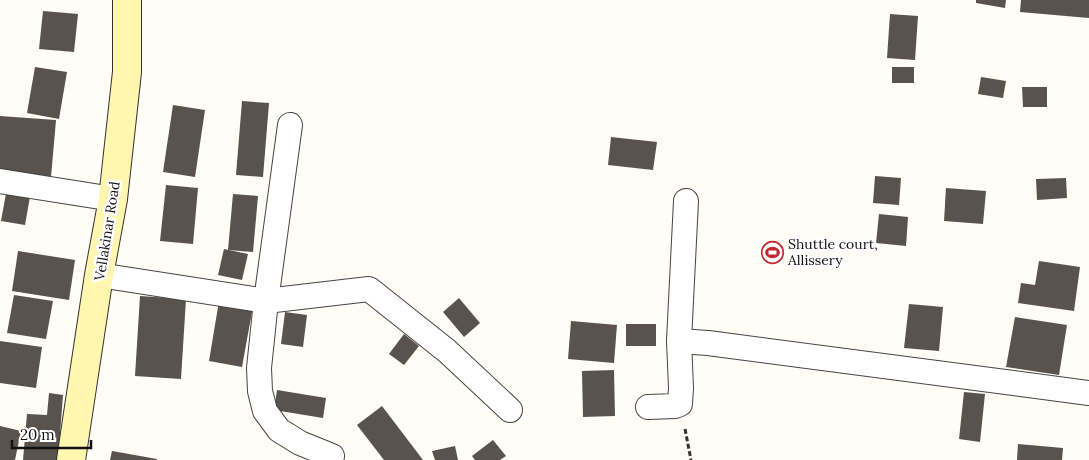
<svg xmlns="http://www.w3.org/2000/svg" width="1089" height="460" viewBox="0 0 1089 460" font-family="Lora,serif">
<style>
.building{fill:#5a524d}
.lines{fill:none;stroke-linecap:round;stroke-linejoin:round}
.minor-casing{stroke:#444;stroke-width:26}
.secondary-casing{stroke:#333;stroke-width:30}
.path{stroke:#333;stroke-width:3;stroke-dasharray:5 2.5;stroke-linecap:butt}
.minor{stroke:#fff;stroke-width:24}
.secondary{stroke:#fff6b0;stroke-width:28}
.labels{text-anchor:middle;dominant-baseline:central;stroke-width:5;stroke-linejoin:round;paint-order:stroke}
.street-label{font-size:14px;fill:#111;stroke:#fff}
.poi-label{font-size:14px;fill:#111;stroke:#fff;text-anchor:start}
</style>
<rect width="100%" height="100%" fill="#fffdf5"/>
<!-- building -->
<g class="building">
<polygon points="976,0 1006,0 1005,8 976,3"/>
<polygon points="1021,0 1089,0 1089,18 1020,12"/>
<polygon points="43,11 78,14 74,52 39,49"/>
<polygon points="890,14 918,16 915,60 887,58"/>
<polygon points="35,67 67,72 59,119 27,113"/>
<rect x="892" y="67" width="22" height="16"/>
<polygon points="981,77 1006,81 1003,98 978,94"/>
<polygon points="1022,87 1047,87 1047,107 1023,107"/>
<polygon points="242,101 269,103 263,177 236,175"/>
<polygon points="173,105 205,110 195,177 163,172"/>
<polygon points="0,116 56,120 51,177 0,173"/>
<polygon points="611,137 657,142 653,170 608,165"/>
<polygon points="875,176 901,178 899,205 873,203"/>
<polygon points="1066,178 1067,198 1037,200 1036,179"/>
<polygon points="166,185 198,188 193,244 160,241"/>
<polygon points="7,188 31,191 25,225 1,221"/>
<polygon points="946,188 986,191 983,224 944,221"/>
<polygon points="233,194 258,196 253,252 228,250"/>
<polygon points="879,214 908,217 906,246 876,243"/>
<polygon points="224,249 248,254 242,280 218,275"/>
<polygon points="18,251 75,260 69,300 12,291"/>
<polygon points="1039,261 1080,267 1074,311 1018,303 1021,283 1035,285"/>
<polygon points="14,295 53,301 46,339 7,333"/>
<polygon points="220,295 254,301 242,367 209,361"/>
<polygon points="140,296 186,299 181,379 135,376"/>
<polygon points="459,298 480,323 464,337 443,312"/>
<polygon points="909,304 943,307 939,351 904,348"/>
<polygon points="285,312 307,315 303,347 281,344"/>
<polygon points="1015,317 1067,325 1059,375 1006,367"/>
<polygon points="571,321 617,325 614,363 568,359"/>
<rect x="626" y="324" width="30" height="22"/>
<polygon points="404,334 419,346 404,365 389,354"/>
<polygon points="0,341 42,347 36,388 0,383"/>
<polygon points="614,370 615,416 583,417 582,371"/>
<polygon points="277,390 326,398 323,418 274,410"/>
<polygon points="964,392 985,394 980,442 959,439"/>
<polygon points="49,393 63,395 58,460 23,460 27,414 47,415"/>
<polygon points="382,406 423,460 384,460 357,425"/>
<polygon points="0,426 21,431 15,460 0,460"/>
<polygon points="493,440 506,456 500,460 475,460 472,456"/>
<polygon points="1018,444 1063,448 1062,460 1017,460"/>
<polygon points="455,446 458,460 435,460 432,451"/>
<polygon points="112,451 157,459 157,460 110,460"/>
</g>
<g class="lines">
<defs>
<g id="minor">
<polyline points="290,125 266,301 259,368 260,391 265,411 279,430 300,443 332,456"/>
<polyline points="0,181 113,199"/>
<polyline points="99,275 266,301 369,289 447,351 510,410"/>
<polyline points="679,341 708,343 1089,393"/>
<polyline points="648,407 675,406 680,404 681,388 679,341 686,201"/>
</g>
<polyline id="secondary" points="71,460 99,275 113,199 127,72 127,0"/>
</defs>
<!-- minor casing -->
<use href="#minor" class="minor-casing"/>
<!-- secondary casing -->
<use href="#secondary" class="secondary-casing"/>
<!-- path -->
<polyline class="path" points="685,429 691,460"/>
<!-- minor -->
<use href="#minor" class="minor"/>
<!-- secondary -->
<use href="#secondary" class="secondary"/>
</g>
<!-- icons -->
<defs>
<symbol id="stadium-ring" viewBox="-11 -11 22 22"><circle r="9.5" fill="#fff" stroke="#c4262e" stroke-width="1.5"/><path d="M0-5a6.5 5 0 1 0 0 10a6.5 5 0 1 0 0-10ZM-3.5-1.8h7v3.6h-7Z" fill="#c4262e"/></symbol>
</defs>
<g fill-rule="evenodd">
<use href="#stadium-ring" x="760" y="240" width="25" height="25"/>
</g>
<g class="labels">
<!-- street labels -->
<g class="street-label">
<text transform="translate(107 231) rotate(-81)">Vellakinar Road</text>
</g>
<!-- poi labels -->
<g class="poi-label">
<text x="788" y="244">Shuttle court,<tspan x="788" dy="16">Allissery</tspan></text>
</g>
</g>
<!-- scale -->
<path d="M12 440v8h79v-8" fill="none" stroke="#111111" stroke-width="2.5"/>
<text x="20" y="440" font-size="15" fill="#111111" stroke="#ffffff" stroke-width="4" paint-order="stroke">20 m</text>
</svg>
